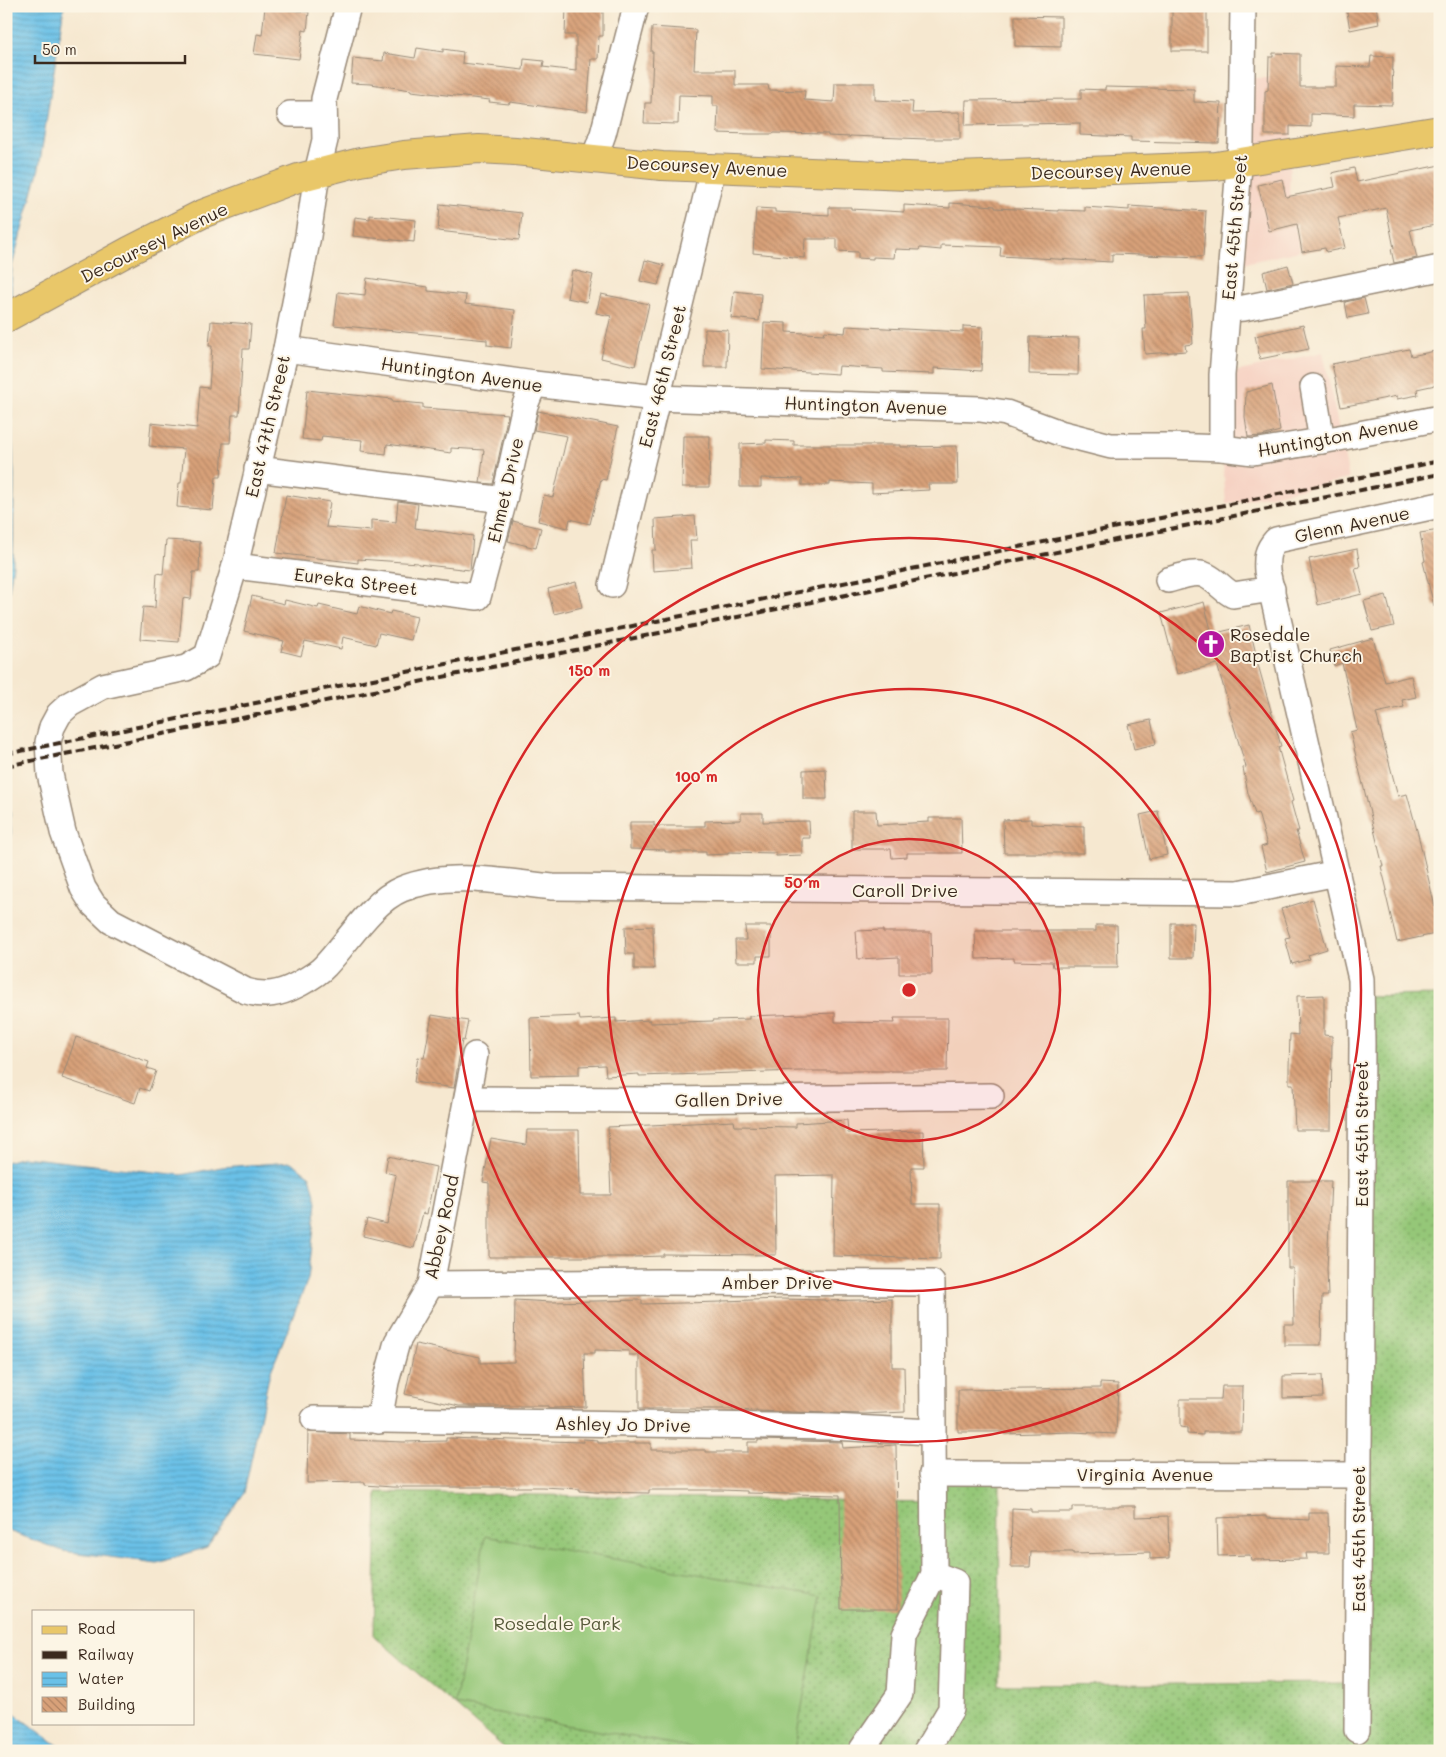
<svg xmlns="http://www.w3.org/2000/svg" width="1446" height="1757" viewBox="0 0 1446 1757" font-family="Mali,sans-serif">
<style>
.built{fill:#f6d2c3}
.grass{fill:url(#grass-dots);stroke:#68784b}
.pitch{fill:#95c778;stroke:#68784b}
.water{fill:url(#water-rules);stroke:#527683}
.building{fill:url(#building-back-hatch)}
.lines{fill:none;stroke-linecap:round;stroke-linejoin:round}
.minor-casing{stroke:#988977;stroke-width:28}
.major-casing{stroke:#988977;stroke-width:30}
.minor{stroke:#fff;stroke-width:25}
.major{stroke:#e9c769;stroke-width:28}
.rail{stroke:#3b2a1e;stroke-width:4;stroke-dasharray:8 4;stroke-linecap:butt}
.ring{fill:none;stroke:#d62828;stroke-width:2.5}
.labels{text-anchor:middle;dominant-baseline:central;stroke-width:4;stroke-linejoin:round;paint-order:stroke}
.street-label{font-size:18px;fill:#3b2a1e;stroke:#fcf5e5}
.poi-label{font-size:18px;fill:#3b2a1e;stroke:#fcf5e5;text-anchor:start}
.park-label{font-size:18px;fill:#565939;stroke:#fcf5e5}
.centre{fill:#d62828;stroke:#fcf5e5;stroke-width:2.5}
.ring-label{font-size:15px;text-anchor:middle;font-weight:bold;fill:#d62828;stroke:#fcf5e5;stroke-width:4;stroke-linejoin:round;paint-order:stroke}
</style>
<defs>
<pattern id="grass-dots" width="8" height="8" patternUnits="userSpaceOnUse" patternTransform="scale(1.25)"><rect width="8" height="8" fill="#95c778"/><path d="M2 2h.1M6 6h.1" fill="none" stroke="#7ba262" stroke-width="1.8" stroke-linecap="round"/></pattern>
<pattern id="water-rules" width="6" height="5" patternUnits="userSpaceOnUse" patternTransform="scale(1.25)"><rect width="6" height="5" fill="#6ac1e8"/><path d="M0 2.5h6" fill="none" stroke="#589dbb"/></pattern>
<pattern id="building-back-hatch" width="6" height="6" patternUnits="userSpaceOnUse" patternTransform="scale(1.25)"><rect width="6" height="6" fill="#d8a179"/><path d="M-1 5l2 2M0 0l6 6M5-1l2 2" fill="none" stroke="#b08363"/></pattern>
</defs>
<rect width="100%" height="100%" fill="#fcf5e5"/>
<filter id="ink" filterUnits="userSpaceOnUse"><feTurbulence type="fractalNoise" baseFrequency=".02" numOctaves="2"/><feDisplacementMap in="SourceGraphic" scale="10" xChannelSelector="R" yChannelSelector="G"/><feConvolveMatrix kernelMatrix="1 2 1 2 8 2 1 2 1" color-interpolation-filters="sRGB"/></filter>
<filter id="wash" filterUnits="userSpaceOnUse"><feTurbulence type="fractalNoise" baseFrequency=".0096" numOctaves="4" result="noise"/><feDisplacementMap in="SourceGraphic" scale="20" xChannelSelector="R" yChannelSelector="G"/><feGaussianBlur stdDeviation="1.12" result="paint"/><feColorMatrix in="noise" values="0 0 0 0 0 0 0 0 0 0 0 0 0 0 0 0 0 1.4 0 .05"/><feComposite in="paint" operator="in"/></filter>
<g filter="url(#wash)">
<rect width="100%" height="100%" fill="#f6e8d0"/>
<!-- built -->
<g class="built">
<polygon points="1243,78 1294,78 1289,190 1300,251 1231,266"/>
<polygon points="1323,352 1349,479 1226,504 1222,448 1222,375"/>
</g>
<!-- grass -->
<polygon class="grass" points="1440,995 1440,1751 508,1751 374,1636 377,1492 932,1502 932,1474 1000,1473 999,1685 1357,1683 1361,996"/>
<!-- pitch -->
<polygon class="pitch" points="485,1536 822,1596 794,1751 711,1751 455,1705"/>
<!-- water -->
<g class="water">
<polygon points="6,6 64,6 39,168 12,266 9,369 14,475 13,565 6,609"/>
<polygon points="6,745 11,833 6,855"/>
<polygon points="23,1157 181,1175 222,1167 291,1162 310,1176 317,1202 308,1279 269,1376 244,1493 207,1547 157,1563 63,1551 6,1530 6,1162"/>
<polygon points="6,1708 66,1751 6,1751"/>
</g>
<g id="blocks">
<!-- building -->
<g class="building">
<polygon points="566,6 603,6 603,36 599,36 598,59 591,59 587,112 510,102 509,104 489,102 490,100 411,91 411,90 371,84 351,83 353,58 383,61 384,53 415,58 417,48 443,52 443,49 463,52 462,63 523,70 524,59 544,61 543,67 576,71 576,35 565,35"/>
<rect x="1172" y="6" width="35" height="45"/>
<polygon points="1346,6 1376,6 1379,24 1350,30"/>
<polygon points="265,7 309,12 307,31 303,30 299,59 254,54 257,34 262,35"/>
<polygon points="1015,16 1061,17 1061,47 1015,46"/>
<polygon points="652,27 696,30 694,70 735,70 735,85 768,85 769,90 805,91 804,100 834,102 835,83 875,83 875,100 913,102 912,113 960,112 960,139 926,139 850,136 850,137 828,136 828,134 773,133 773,134 751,134 717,133 718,106 713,106 713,96 679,95 678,124 644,123 645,103 651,103 653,52 651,52"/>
<polygon points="1273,53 1300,54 1300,87 1336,87 1336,66 1370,67 1371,56 1393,57 1392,105 1354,104 1354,116 1311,114 1311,127 1290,126 1290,135 1265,135 1265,91 1268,90 1269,57 1273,57"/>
<polygon points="1105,87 1194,89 1194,102 1221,103 1219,143 1131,141 1131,137 1080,135 1080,123 965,125 966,100 1081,99 1081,89 1105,90"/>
<polygon points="1440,165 1440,224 1410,230 1417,258 1394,263 1391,249 1394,248 1386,208 1338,218 1345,248 1326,252 1325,248 1302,252 1297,224 1269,231 1258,185 1282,179 1286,197 1335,187 1332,173 1354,168 1357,182"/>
<polygon points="950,203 995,206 995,208 1058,211 1058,210 1085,211 1085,207 1129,210 1129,206 1206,211 1203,257 1112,254 1112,262 1000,256 1001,247 941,245 941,250 920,248 919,250 895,249 894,258 873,257 873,259 858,258 858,252 837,251 837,239 805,239 804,258 753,253 756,208 775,209 775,212 829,215 829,207 851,207 851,209 904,212 904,205 950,208"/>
<polygon points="440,204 522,213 519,240 438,231"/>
<polygon points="370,215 416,220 414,242 353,236 355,217 370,219"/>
<polygon points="645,260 664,265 658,285 640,281"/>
<polygon points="1288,265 1293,283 1267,289 1263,272"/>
<polygon points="572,270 593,275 587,302 567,298"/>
<polygon points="367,278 428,287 428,291 466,295 465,304 515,310 511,348 487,345 487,340 334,325 338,292 365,295"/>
<polygon points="734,291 761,294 759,321 731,318"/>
<polygon points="1189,293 1193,344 1185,345 1186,351 1145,354 1143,329 1146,329 1144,295"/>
<polygon points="601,294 649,304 635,366 601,358 611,316 596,313"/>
<polygon points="1364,298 1368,314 1348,318 1345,302"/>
<polygon points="211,321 251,324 249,349 243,349 239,415 232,415 230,443 223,443 221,477 216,477 213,510 177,507 179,483 181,483 184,449 149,446 151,423 197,428 200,387 209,388 212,346 209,346"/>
<polygon points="764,322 786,323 786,332 824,334 825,331 845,333 846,326 963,332 963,326 983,327 981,371 934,368 934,374 906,373 883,372 883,369 839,366 838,374 762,369"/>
<polygon points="1303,325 1309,349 1260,359 1255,336"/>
<polygon points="705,329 728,330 727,367 704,367"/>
<polygon points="1030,337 1079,338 1078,375 1029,374"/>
<polygon points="1409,349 1411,356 1440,350 1440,384 1417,389 1418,395 1397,399 1397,396 1341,407 1332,364"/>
<polygon points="1272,385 1280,431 1262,436 1248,437 1245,417 1246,392"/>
<polygon points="307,390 392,399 392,401 423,404 423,408 508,414 493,484 480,483 484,450 451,448 451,453 387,444 386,454 361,451 362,440 322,436 321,441 302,439"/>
<polygon points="538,411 618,427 606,480 601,479 590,524 570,519 568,528 538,521 544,495 553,497 567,436 534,430"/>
<polygon points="683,436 710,436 709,487 682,487"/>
<polygon points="766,440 794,441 794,445 900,445 900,447 957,446 958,484 928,484 929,490 872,493 872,484 830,482 830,485 802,485 802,479 761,478 761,487 740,487 740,444 766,443"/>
<polygon points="286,495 330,502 326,527 371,531 371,520 396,522 398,501 418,504 415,528 473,536 470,570 418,564 418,563 358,559 358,563 276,553"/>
<polygon points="695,516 697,540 690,540 692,568 653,571 652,550 656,550 655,519"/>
<polygon points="513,521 541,528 536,548 508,541"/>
<polygon points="1440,530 1440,605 1434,606 1423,562 1425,561 1420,533"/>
<polygon points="166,540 200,542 199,572 193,572 191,599 183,598 179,642 140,639 143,607 155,608 157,573 163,574"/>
<polygon points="1357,549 1360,567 1355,568 1362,594 1318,605 1309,559"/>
<polygon points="576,582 582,607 554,614 548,589"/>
<polygon points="1386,595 1394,626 1372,631 1364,601"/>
<polygon points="252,596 284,604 285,600 318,608 319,605 357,614 359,606 390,614 391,611 417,617 411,640 379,633 376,645 343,637 341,649 305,641 301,656 281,651 284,641 244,631"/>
<polygon points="1204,602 1212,634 1249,625 1256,654 1255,654 1281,746 1278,747 1293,801 1291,802 1299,831 1296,831 1305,862 1267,872 1261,847 1267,845 1258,813 1255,814 1248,793 1243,768 1246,767 1229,710 1230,710 1217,664 1177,674 1161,613"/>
<polygon points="1373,638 1385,682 1411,676 1416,697 1402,700 1404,707 1376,713 1398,796 1407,794 1418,834 1435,907 1440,906 1440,933 1397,942 1385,891 1387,890 1381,866 1383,866 1350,732 1357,730 1342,663 1334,666 1330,650"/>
<polygon points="1151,720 1156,744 1134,749 1128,725"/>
<polygon points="826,769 827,799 803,799 803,770"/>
<polygon points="852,811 876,811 877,825 929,822 929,818 961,818 962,853 907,853 907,857 892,858 891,849 852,849"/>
<polygon points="1158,811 1167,855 1149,859 1140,815"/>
<polygon points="741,813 763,813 763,822 809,821 810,838 802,838 802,855 776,856 776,853 728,852 728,854 706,855 706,852 665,852 665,850 630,849 630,822 654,822 654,826 705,826 705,821 741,820"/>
<polygon points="1031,819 1031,824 1084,826 1084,853 1004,853 1003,820"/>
<polygon points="1313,899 1327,949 1308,955 1310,959 1292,964 1285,938 1290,937 1281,909"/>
<polygon points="1171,923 1194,923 1193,958 1171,958"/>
<polygon points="1096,925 1117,925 1118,967 1053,967 1052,962 1014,961 1014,958 976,959 975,931 1096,931"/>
<polygon points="653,926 654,969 634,969 634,954 626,954 625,927"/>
<polygon points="745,926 771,926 771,956 757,956 757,962 736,962 735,940 746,940"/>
<polygon points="883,930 883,932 931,932 932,974 899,974 899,957 858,959 856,931"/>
<polygon points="1324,995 1324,1035 1332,1036 1331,1130 1295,1130 1293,1084 1289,1084 1289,1067 1290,1034 1298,1035 1297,996"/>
<polygon points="835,1013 835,1022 895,1023 894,1018 948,1018 947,1071 800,1071 639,1076 639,1074 606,1076 605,1065 579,1066 579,1075 531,1076 530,1018 579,1016 580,1020 616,1018 616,1022 650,1020 650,1023 713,1021 713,1020 749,1019 749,1016"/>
<polygon points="432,1015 468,1021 464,1041 462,1040 454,1088 414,1082 418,1057 424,1058"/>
<polygon points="76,1037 149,1062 147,1068 156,1071 149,1091 140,1088 135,1103 62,1078"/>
<polygon points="847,1120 848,1133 923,1131 924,1167 911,1167 912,1204 940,1204 940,1259 833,1256 834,1175 775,1176 776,1255 663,1254 663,1256 633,1257 489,1257 489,1183 483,1182 491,1139 526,1145 527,1130 579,1130 580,1195 611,1195 608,1127 734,1121 735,1126 796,1127 796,1123"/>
<polygon points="388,1156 436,1167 427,1214 423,1213 414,1248 363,1236 367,1219 387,1224 396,1175 385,1172"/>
<polygon points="1288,1181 1331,1181 1327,1268 1328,1296 1322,1296 1321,1345 1284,1345 1284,1324 1294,1324 1293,1268 1288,1268"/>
<polygon points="782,1299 825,1300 825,1301 892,1299 892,1367 904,1367 905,1412 864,1414 757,1411 757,1410 733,1411 733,1409 639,1409 639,1355 629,1355 629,1351 595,1350 595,1353 584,1353 586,1407 553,1408 548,1408 548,1406 459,1406 405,1394 416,1344 480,1357 480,1363 514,1362 515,1300 551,1302 642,1300 642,1304 722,1302 722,1301"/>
<polygon points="1322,1375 1323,1397 1283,1398 1283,1376"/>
<polygon points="1100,1383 1118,1384 1116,1434 1072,1432 1004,1434 1004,1432 958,1432 958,1390 1100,1388"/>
<polygon points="1222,1386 1243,1386 1242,1432 1203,1432 1203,1435 1187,1434 1187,1428 1180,1427 1180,1399 1221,1399"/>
<polygon points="308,1432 350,1434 350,1440 404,1442 446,1441 446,1438 583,1442 583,1439 598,1440 598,1443 651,1443 651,1450 706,1450 706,1452 748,1452 748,1442 758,1442 758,1440 842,1442 843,1448 896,1445 898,1609 841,1609 840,1495 747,1493 747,1491 722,1490 649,1490 649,1493 596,1492 580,1491 580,1489 542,1487 392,1487 365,1485 365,1482 307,1483"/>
<polygon points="1119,1506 1135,1506 1135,1517 1168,1516 1169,1558 1150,1559 1150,1552 1073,1554 1073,1552 1031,1552 1030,1567 1011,1567 1012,1508 1031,1509 1031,1512 1073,1512 1073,1507 1119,1507"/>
<polygon points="1309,1513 1328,1513 1329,1553 1306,1553 1307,1559 1251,1560 1250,1555 1218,1556 1217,1518 1266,1516 1266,1518 1309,1520"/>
</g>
</g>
</g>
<g filter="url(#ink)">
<use href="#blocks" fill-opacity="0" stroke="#988977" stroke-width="1"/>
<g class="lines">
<defs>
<g id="minor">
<path d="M348 6 324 99 325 140 317 173 308 236 286 349 235 566 207 656 186 668 103 686 70 704 59 714 52 727 48 742 50 774 63 832 83 888 93 904 111 921 246 991C265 997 280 994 297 985 306 980 318 974 325 966 347 943 372 901 402 889 448 870 505 882 552 887L1238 893 1337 873"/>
<polyline points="290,114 324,114"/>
<polyline points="594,159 603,134 636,6"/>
<polyline points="1228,309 1244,308 1440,268"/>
<polyline points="286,349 534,384 656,398 980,409 1006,413 1060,433 1111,446 1169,446 1222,448 1253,452 1339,438 1440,418"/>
<polyline points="1313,387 1322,441"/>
<polyline points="1222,448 1222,375 1241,142 1243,6"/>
<polyline points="257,469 504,500"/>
<polyline points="235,566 478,597 504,500 525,405 534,384"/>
<path d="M1168 580C1179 577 1197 570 1207 576 1217 581 1223 590 1233 595L1272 589"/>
<polyline points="612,585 713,168"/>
<polyline points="467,1099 665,1100 991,1096"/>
<polyline points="431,1284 660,1282 932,1283 934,1574 904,1634 900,1694 861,1751"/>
<polyline points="314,1419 832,1427 932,1432"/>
<polyline points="379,1421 386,1382 397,1342 431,1284 475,1055"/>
<polyline points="932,1474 1358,1475"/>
<path d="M1357 1730 1362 1043 1361 979 1267 571C1266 557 1267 550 1276 540L1440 505"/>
<polyline points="926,1751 951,1709 955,1582 934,1574"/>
</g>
<polyline id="major" points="6,318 129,251 202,214 298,178 360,162 404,155 479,149 515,151 662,166 931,177 1216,166 1440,130"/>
</defs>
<!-- minor casing -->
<use href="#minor" class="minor-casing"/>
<!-- major casing -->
<use href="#major" class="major-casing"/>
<!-- minor -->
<use href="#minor" class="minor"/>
<!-- major -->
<use href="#major" class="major"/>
<!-- rail -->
<g class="rail">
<polyline points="6,754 1440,461"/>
<polyline points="6,766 1440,474"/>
</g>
</g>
</g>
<!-- distance rings -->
<circle cx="909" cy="990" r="151" fill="#d62828" fill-opacity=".12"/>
<g class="ring">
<circle cx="909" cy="990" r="151"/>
<circle cx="909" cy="990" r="301"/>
<circle cx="909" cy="990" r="452"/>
</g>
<!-- icons -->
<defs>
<symbol id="church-disc" viewBox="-11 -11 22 22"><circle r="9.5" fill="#b5179e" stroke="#fcf5e5"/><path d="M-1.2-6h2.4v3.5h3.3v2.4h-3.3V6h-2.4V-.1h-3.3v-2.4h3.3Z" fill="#fff"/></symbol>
</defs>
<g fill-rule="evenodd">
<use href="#church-disc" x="1195" y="628" width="32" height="32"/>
</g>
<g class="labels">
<!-- street labels -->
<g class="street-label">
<text transform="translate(707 166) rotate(3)">Decoursey Avenue</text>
<text transform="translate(1111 170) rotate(-2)">Decoursey Avenue</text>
<text transform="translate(1234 227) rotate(-85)">East 45th Street</text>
<text transform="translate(154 242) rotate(-26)">Decoursey Avenue</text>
<text transform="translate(462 374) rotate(8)">Huntington Avenue</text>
<text transform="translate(662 376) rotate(-76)">East 46th Street</text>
<text transform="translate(866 405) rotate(2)">Huntington Avenue</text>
<text transform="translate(267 426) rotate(-77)">East 47th Street</text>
<text transform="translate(1338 436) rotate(-10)">Huntington Avenue</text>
<text transform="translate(505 490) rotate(-77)">Ehmet Drive</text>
<text transform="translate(1352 524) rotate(-12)">Glenn Avenue</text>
<text transform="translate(356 581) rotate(7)">Eureka Street</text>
<text x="905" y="890">Caroll Drive</text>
<text transform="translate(729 1099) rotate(-1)">Gallen Drive</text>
<text transform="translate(1361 1134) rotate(-90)">East 45th Street</text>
<text transform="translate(441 1227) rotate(-78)">Abbey Road</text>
<text x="777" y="1282">Amber Drive</text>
<text transform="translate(623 1424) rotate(1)">Ashley Jo Drive</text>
<text x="1145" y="1474">Virginia Avenue</text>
<text transform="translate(1358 1539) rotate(-90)">East 45th Street</text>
</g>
<!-- poi labels -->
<g class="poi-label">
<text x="1230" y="634">Rosedale<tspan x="1230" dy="21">Baptist Church</tspan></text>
</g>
<!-- park labels -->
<g class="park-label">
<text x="557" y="1623">Rosedale Park</text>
</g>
</g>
<circle cx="909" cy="990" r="8" class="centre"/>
<g class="ring-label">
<text x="589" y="676">150 m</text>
<text x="696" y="782">100 m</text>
<text x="802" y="888">50 m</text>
</g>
<!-- margin -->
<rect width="1446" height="1757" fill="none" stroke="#fcf5e5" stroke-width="25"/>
<!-- legend -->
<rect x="32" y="1610" width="162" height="115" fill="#fcf5e5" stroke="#afa495"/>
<rect x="42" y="1626" width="25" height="8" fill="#e9c769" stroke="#afa495"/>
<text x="78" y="1634" font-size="15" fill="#3b2a1e">Road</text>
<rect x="42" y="1651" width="25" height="8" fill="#3b2a1e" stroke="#afa495"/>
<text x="78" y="1660" font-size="15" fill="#3b2a1e">Railway</text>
<rect x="42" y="1672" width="25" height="15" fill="url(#water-rules)" stroke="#afa495"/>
<text x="78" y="1684" font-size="15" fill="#3b2a1e">Water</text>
<rect x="42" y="1697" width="25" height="15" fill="url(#building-back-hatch)" stroke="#afa495"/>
<text x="78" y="1710" font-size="15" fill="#3b2a1e">Building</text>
<!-- scale -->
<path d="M35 55v8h150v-8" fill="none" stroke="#3b2a1e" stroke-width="2.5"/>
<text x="42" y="55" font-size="15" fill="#3b2a1e" stroke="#fcf5e5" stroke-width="4" paint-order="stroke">50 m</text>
</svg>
